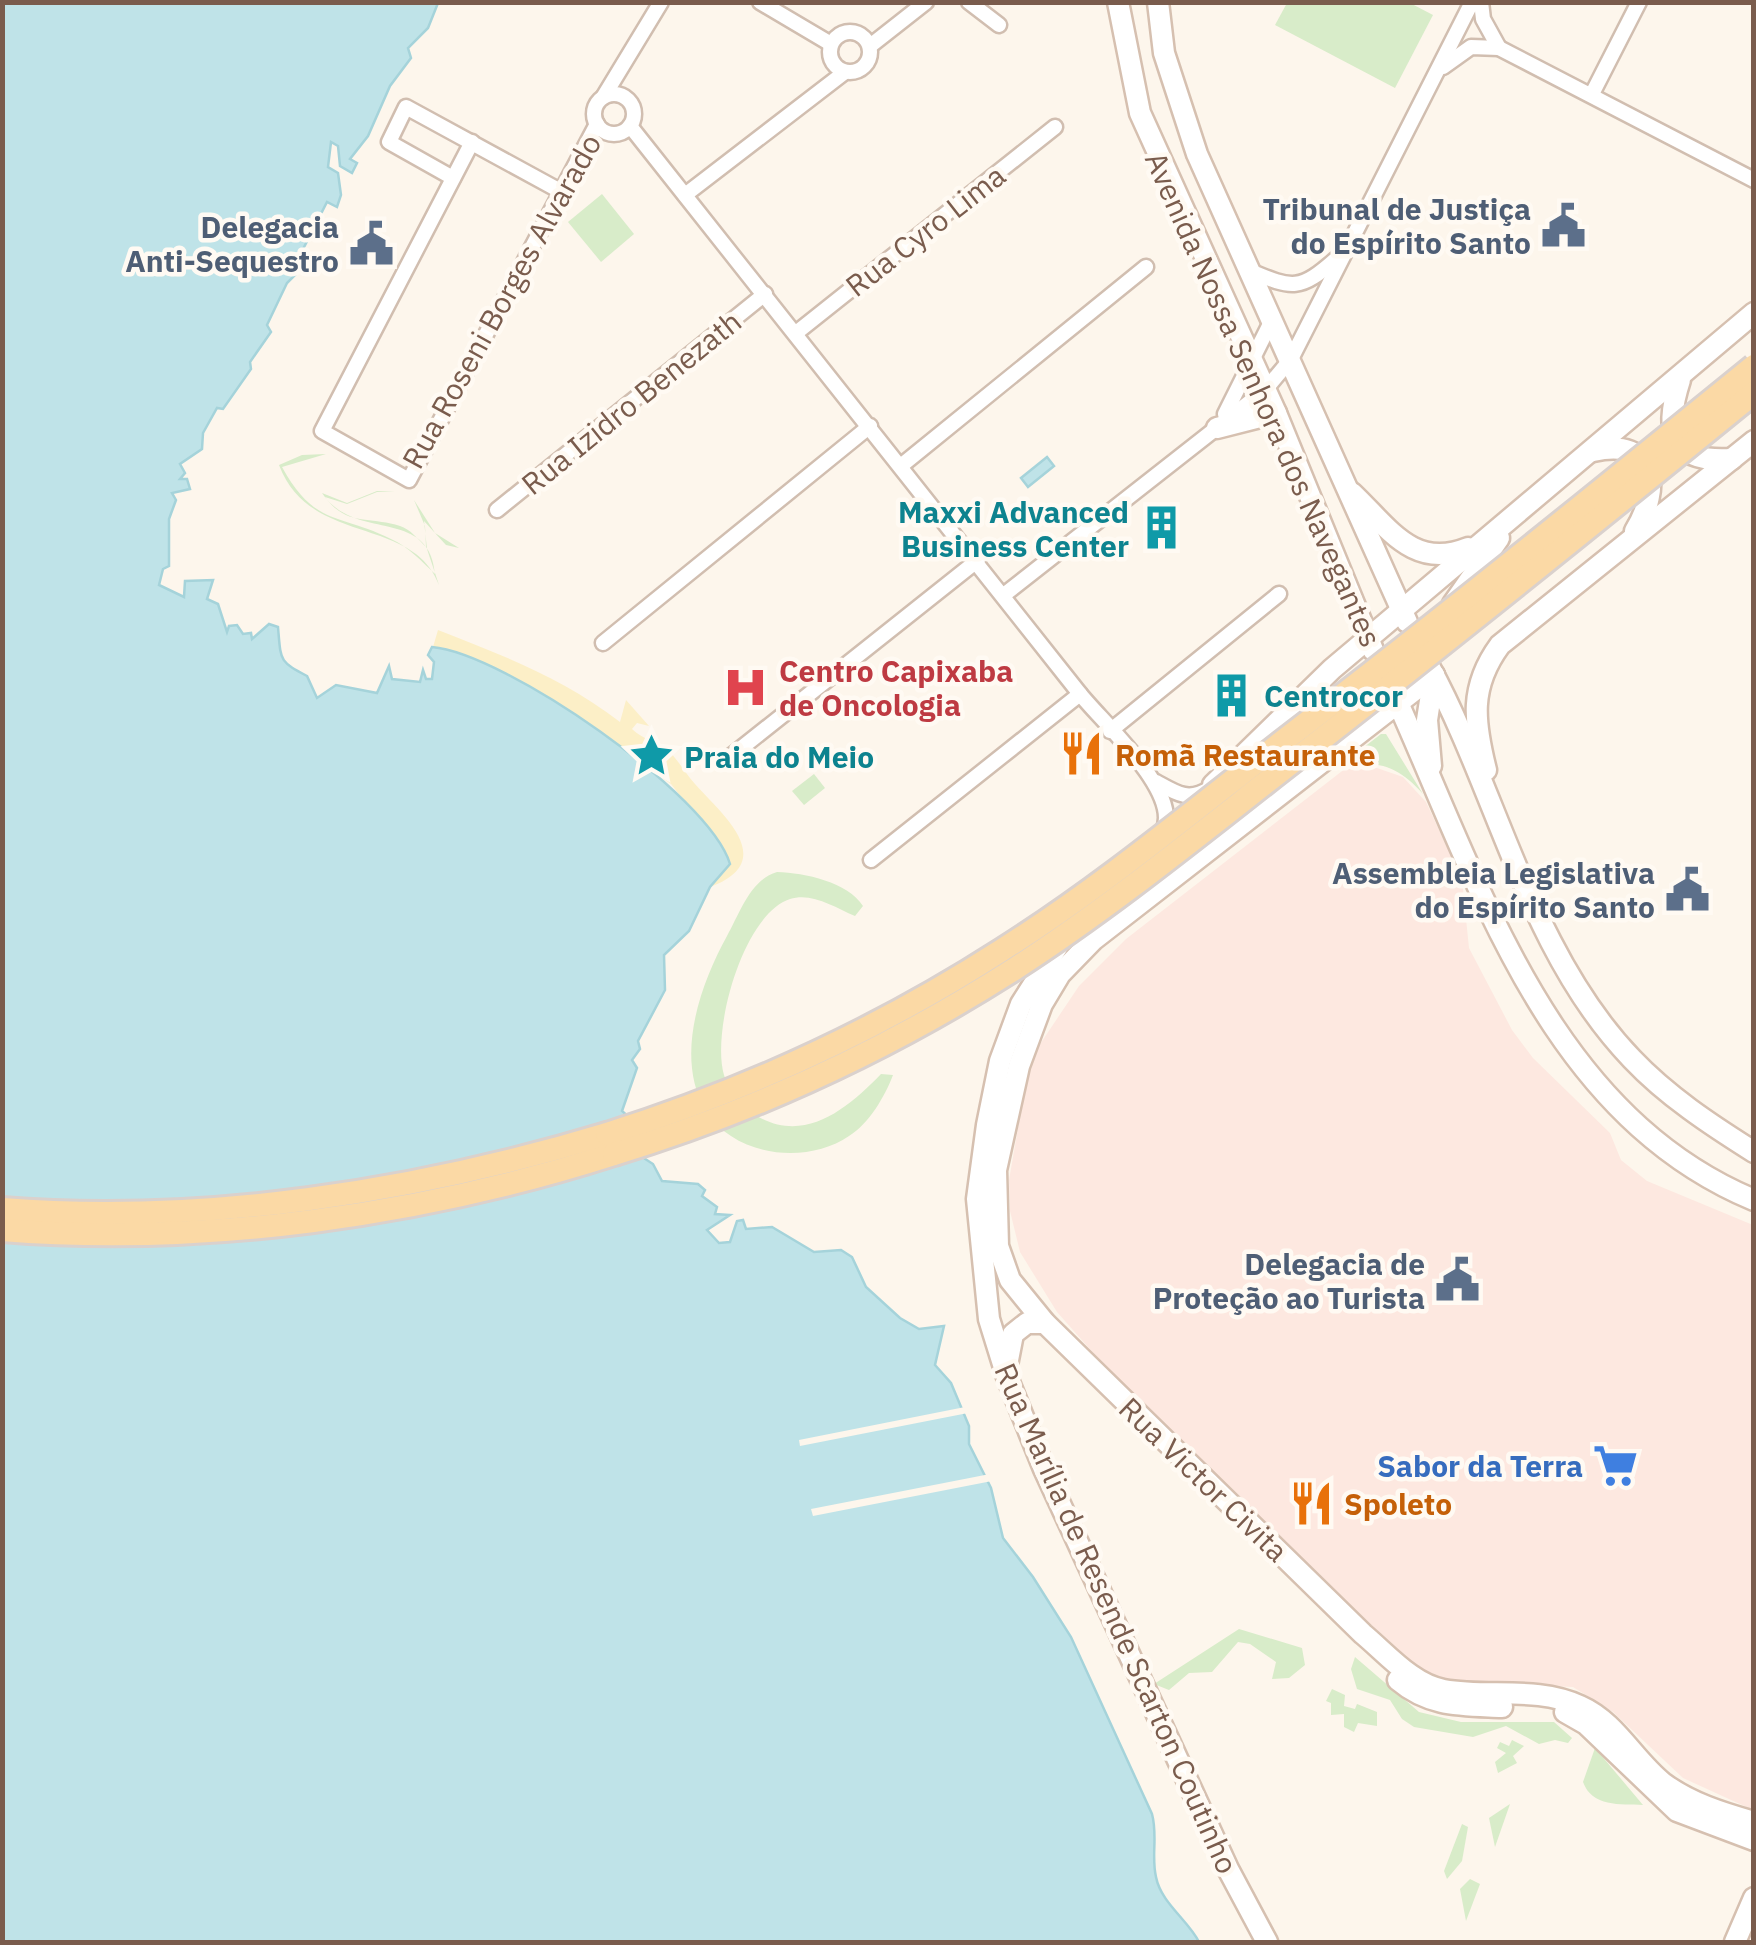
<svg xmlns="http://www.w3.org/2000/svg" width="1756" height="1945" viewBox="0 0 1756 1945" font-family="'IBM Plex Sans',sans-serif">
<style>
.commercial{fill:#fde8e0}
.green{fill:#d8ecc9}
.sand{fill:#fcefc7}
.water{fill:#bfe3e8;stroke:#a5d3da;stroke-width:2.5}
.pier{fill:#fdf6ec}
.lines{fill:none;stroke-linecap:round;stroke-linejoin:round}
.street-casing{stroke:#d1beb0;stroke-width:19}
.secondary-casing{stroke:#d6c0b0;stroke-width:25}
.primary-casing{stroke:#dad1cd;stroke-width:28}
.street{stroke:#fff;stroke-width:14}
.secondary{stroke:#fff;stroke-width:20}
.primary{stroke:#fbd9a5;stroke-width:22}
.primary-bridge-casing{stroke:#dad1cd;stroke-width:28;stroke-linecap:butt}
.primary-bridge{stroke:#fbd9a5;stroke-width:22}
.labels{text-anchor:middle;dominant-baseline:central;stroke-width:9;stroke-linejoin:round;paint-order:stroke}
.service-label{font-size:30px;font-weight:bold;fill:#4e5e75;stroke:#fffaf3;text-anchor:end}
.street-label{font-size:30px;fill:#7a5c4d;stroke:#fffaf3}
.culture-label{font-size:30px;font-weight:bold;fill:#0d838f;stroke:#fffaf3;text-anchor:start}
.health-label{font-size:30px;font-weight:bold;fill:#be3a42;stroke:#fffaf3;text-anchor:start}
.food-label{font-size:30px;font-weight:bold;fill:#c56008;stroke:#fffaf3;text-anchor:start}
.shop-label{font-size:30px;font-weight:bold;fill:#366cbe;stroke:#fffaf3;text-anchor:end}
</style>
<rect width="100%" height="100%" fill="#fdf6ec"/>
<!-- commercial -->
<polygon class="commercial" points="1346,768 1377,768 1403,777 1426,802 1462,879 1469,948 1512,1030 1533,1058 1610,1133 1621,1160 1647,1181 1753,1225 1753,1810 1683,1778 1613,1712 1573,1687 1454,1682 1426,1676 1319,1577 1096,1356 1057,1312 1020,1252 1010,1211 1009,1180 1030,1059 1079,986 1126,939"/>
<!-- green -->
<g class="green">
<polygon points="1287,3 1410,3 1433,15 1395,88 1275,25"/>
<polygon points="602,194 634,234 601,262 568,222"/>
<path d="M326 454 282 467C315 527 339 513 391 539 409 547 421 561 435 574 429 506 355 543 322 493L347 503 377 491H395L377 492 347 504 325 497C347 527 370 516 400 526 410 529 418 539 426 547L425 526 414 500 435 533 459 548 446 545 424 521 427 549 439 585C413 515 310 547 279 465L302 455Z"/>
<path d="M1381 734H1386L1423 794C1399 766 1378 760 1341 765Z"/>
<polygon points="814,774 825,788 804,805 792,791"/>
<path d="M777 872C805 873 848 882 863 906L855 916C834 907 812 892 790 899 743 914 711 1031 724 1075 729 1091 743 1108 757 1116 805 1144 847 1109 881 1074L893 1075C885 1096 869 1124 849 1136 807 1165 735 1157 706 1111 674 1058 700 985 727 936 740 913 750 880 777 872Z"/>
<polygon points="1239,1629 1302,1648 1305,1665 1289,1678 1272,1679 1276,1662 1250,1644 1238,1642 1212,1672 1189,1673 1169,1690 1154,1684"/>
<polygon points="1355,1657 1419,1712 1461,1722 1554,1722 1572,1738 1568,1743 1555,1740 1539,1744 1506,1726 1473,1737 1414,1727 1402,1719 1390,1700 1357,1689 1351,1669"/>
<polygon points="1332,1689 1345,1695 1344,1706 1355,1709 1357,1704 1377,1712 1377,1726 1358,1723 1354,1732 1344,1727 1344,1714 1331,1715 1331,1703 1326,1701"/>
<polygon points="1512,1740 1524,1746 1513,1756 1517,1763 1498,1773 1495,1762 1506,1753 1497,1748 1500,1742 1509,1746"/>
<path d="M1595 1748 1643 1805C1620 1804 1592 1807 1583 1782Z"/>
<polygon points="1510,1804 1495,1847 1489,1818"/>
<polygon points="1462,1824 1468,1827 1462,1861 1447,1879 1444,1871"/>
<polygon points="1470,1879 1480,1884 1466,1921 1460,1889"/>
</g>
<!-- sand -->
<path class="sand" d="M438 630C504 656 563 678 620 722L626 700 649 726 637 723 632 729C643 739 653 741 665 748 676 756 685 773 695 784 724 816 779 861 710 887L730 864 727 856 671 784 555 701 494 667 433 647Z"/>
<!-- water -->
<g class="water">
<path d="M3 3H438L428 28 408 48 411 58 390 86 368 136 350 159 357 163 352 173 340 166 338 146 331 142 328 167 338 173 341 195 337 207 327 202 298 259 304 266 287 283 267 325 271 332 250 362 251 369 223 409 217 408 203 433 202 449 180 464 185 473 180 479H187L190 489 172 493 176 500 169 519V566L163 569 159 585 184 597 185 581 213 580 207 599 218 604 227 632 229 626 237 625 243 634 251 633 252 639 269 624 278 627C281 662 279 661 307 676L317 698 336 685 377 693 389 666 392 679 420 682 423 670 426 679H432L434 662 428 655 432 647C504 653 709 794 730 864L710 887 689 931 664 955 665 990 638 1041 640 1049 632 1060 637 1068 622 1111 632 1120 630 1149 653 1164 662 1181 698 1184 705 1190 702 1196 717 1207 715 1214 730 1215 707 1230 719 1243 730 1242 737 1221 743 1220 746 1229 772 1227 814 1252 841 1250 852 1257 866 1287 900 1318 919 1329 944 1326 935 1365 951 1383 969 1426V1444L991 1488 1003 1538 1033 1577 1071 1637 1152 1814C1158 1836 1151 1856 1156 1877 1161 1903 1188 1920 1199 1942H3Z"/>
<polygon points="1047,457 1054,466 1028,487 1021,478"/>
</g>
<!-- pier -->
<g class="pier">
<polygon points="965,1407 968,1413 800,1446 799,1440"/>
<polygon points="990,1474 992,1481 813,1516 811,1509"/>
</g>
<g class="lines">
<defs>
<g id="street">
<polyline points="760,2 831,44"/>
<polyline points="969,2 999,25"/>
<polyline points="1481,2 1483,19 1499,48"/>
<circle cx="850" cy="52" r="20"/>
<polyline points="870,46 926,2"/>
<polyline points="1443,67 1471,47 1499,48 1754,180"/>
<polyline points="1592,94 1639,2"/>
<circle cx="614" cy="114" r="20"/>
<polyline points="604,96 661,2"/>
<path d="M630 126 1080 694C1105 725 1182 793 1163 831"/>
<polyline points="472,142 322,431 409,480 597,124"/>
<polyline points="453,178 389,142 406,107 562,192"/>
<polyline points="685,195 845,72"/>
<path d="M1250 271C1293 289 1300 291 1336 259"/>
<polyline points="796,333 1055,127"/>
<polyline points="1225,414 1272,320"/>
<polyline points="902,465 1146,267"/>
<polyline points="497,510 765,294"/>
<polyline points="1005,594 1265,390 1291,359 1472,2"/>
<polyline points="603,643 870,426"/>
<polyline points="1110,731 1279,594"/>
<polyline points="730,757 978,560"/>
<path d="M1156 782C1176 793 1188 802 1209 789"/>
<polyline points="871,860 1080,694"/>
</g>
<g id="secondary">
<polyline points="1118,2 1140,113 1276,413 1373,650"/>
<polyline points="1158,2 1164,53 1197,154 1407,622"/>
<path d="M1680 380C1663 433 1671 463 1732 459"/>
<polyline points="1217,428 1276,413"/>
<path d="M1593 451C1656 437 1662 487 1635 531"/>
<path d="M1352 493C1389 528 1413 570 1468 548"/>
<polyline points="1453,604 1499,538"/>
<path d="M1429 666C1498 793 1529 952 1632 1059 1667 1096 1711 1125 1754 1152"/>
<path d="M1434 675 1093 940 1060 974 1042 1004 1019 1066 996 1170 998 1246 1010 1280 1045 1323 1363 1634C1387 1654 1413 1685 1444 1690 1489 1698 1537 1686 1580 1706 1616 1722 1633 1759 1663 1783 1690 1803 1722 1813 1754 1822"/>
<path d="M1394 694C1479 881 1546 1113 1754 1200"/>
<polyline points="1431,766 1427,720 1434,675"/>
<path d="M1486 770C1474 722 1469 687 1500 645L1754 441"/>
<polyline points="1213,785 1332,669 1754,313"/>
<polyline points="1061,941 1021,1004 1000,1061 987,1125 977,1199 989,1319 1007,1377 1044,1469 1228,1869 1267,1942"/>
<polyline points="1007,1365 1013,1334 1027,1323 1045,1323"/>
<path d="M1398 1680C1430 1707 1461 1705 1502 1707"/>
<polyline points="1565,1712 1586,1724 1677,1811 1754,1840"/>
<polyline points="1735,1942 1754,1898"/>
</g>
<g id="primary">
<path d="M2 1209C203 1225 415 1192 607 1134"/>
<path d="M2 1230C205 1246 420 1216 614 1154"/>
</g>
</defs>
<!-- street casing -->
<use href="#street" class="street-casing"/>
<!-- secondary casing -->
<use href="#secondary" class="secondary-casing"/>
<!-- primary casing -->
<use href="#primary" class="primary-casing"/>
<!-- street -->
<use href="#street" class="street"/>
<!-- secondary -->
<use href="#secondary" class="secondary"/>
<!-- primary -->
<use href="#primary" class="primary"/>
<defs>
<g id="primary-bridge">
<path d="M607 1134C747 1090 879 1029 1002 950 1102 887 1194 810 1287 738 1445 617 1599 492 1754 366"/>
<path d="M614 1154C756 1111 891 1048 1016 968 1115 904 1207 828 1300 756 1453 637 1603 516 1754 393"/>
</g>
</defs>
<!-- primary-bridge casing -->
<use href="#primary-bridge" class="primary-bridge-casing"/>
<!-- primary-bridge -->
<use href="#primary-bridge" class="primary-bridge"/>
</g>
<!-- icons -->
<defs>
<symbol id="civic-bare" viewBox="-9 -9 18 18"><path d="M-.6-6.5H3V-4.5H.6V-3L4-1V1h2V6H-6V1h2V-1L-.6-3ZM-1.2 2.5V6h2.4V2.5Z" fill="#5c6f8a" stroke="#fffaf3" stroke-width="2.5" paint-order="stroke"/></symbol>
<symbol id="building-bare" viewBox="-9 -9 18 18"><path d="M-4-6H4V6H1V3H-1V6H-4ZM-2.5-4.3h1.7v1.8h-1.7ZM.8-4.3h1.7v1.8H.8ZM-2.5-1h1.7V.8h-1.7ZM.8-1h1.7V.8H.8Z" fill="#0f9aa8" stroke="#fffaf3" stroke-width="2.5" paint-order="stroke"/></symbol>
<symbol id="hospital-bare" viewBox="-9 -9 18 18"><path d="M-5-5h3v3.5h4V-5h3V5h-3V1.5h-4V5h-3Z" fill="#e0444e" stroke="#fffaf3" stroke-width="2.5" paint-order="stroke"/></symbol>
<symbol id="restaurant-bare" viewBox="-9 -9 18 18"><path d="M-5-6h1v4h1v-4h1v4h1v-4h1v5L-1.5 .5V6h-2V.5L-5-1ZM5-6V6H3V1.5H1.5Q1.5-4 5-6Z" fill="#e8710a" stroke="#fffaf3" stroke-width="2.5" paint-order="stroke"/></symbol>
<symbol id="sight-bare" viewBox="-9 -9 18 18"><path d="M0-6L1.8-2.2L6-1.7L2.9 1.2L3.7 5.4L0 3.3L-3.7 5.4L-2.9 1.2L-6-1.7L-1.8-2.2Z" fill="#0f9aa8" stroke="#fffaf3" stroke-width="2.5" paint-order="stroke"/></symbol>
<symbol id="supermarket-bare" viewBox="-9 -9 18 18"><path d="M-6-5.5h2.5l.6 2H6L4.5 2H-2.5L-4.4-4H-6ZM-1.5 3.2a1.3 1.3 0 1 0 .1 0ZM3 3.2a1.3 1.3 0 1 0 .1 0Z" fill="#3f7fe0" stroke="#fffaf3" stroke-width="2.5" paint-order="stroke"/></symbol>
</defs>
<g fill-rule="evenodd">
<use href="#civic-bare" x="1532" y="194" width="63" height="63"/>
<use href="#civic-bare" x="340" y="212" width="63" height="63"/>
<use href="#building-bare" x="1130" y="496" width="63" height="63"/>
<use href="#hospital-bare" x="714" y="656" width="63" height="63"/>
<use href="#building-bare" x="1200" y="664" width="63" height="63"/>
<use href="#restaurant-bare" x="1050" y="722" width="63" height="63"/>
<use href="#sight-bare" x="620" y="724" width="63" height="63"/>
<use href="#civic-bare" x="1656" y="858" width="63" height="63"/>
<use href="#civic-bare" x="1426" y="1248" width="63" height="63"/>
<use href="#supermarket-bare" x="1584" y="1434" width="63" height="63"/>
<use href="#restaurant-bare" x="1280" y="1472" width="63" height="63"/>
</g>
<g class="labels">
<!-- service labels -->
<g class="service-label">
<text x="1531" y="208">Tribunal de Justiça<tspan x="1531" dy="34">do Espírito Santo</tspan></text>
<text x="339" y="226">Delegacia<tspan x="339" dy="34">Anti-Sequestro</tspan></text>
<text x="1655" y="872">Assembleia Legislativa<tspan x="1655" dy="34">do Espírito Santo</tspan></text>
<text x="1425" y="1263">Delegacia de<tspan x="1425" dy="34">Proteção ao Turista</tspan></text>
</g>
<!-- street labels -->
<g class="street-label">
<text transform="translate(925 230) rotate(-38)">Rua Cyro Lima</text>
<text transform="translate(501 301) rotate(-61)">Rua Roseni Borges Alvarado</text>
<text transform="translate(1264 399) rotate(66)">Avenida Nossa Senhora dos Navegantes</text>
<text transform="translate(631 402) rotate(-39)">Rua Izidro Benezath</text>
<text transform="translate(1204 1479) rotate(44)">Rua Victor Civita</text>
<text transform="translate(1117 1618) rotate(66)">Rua Marília de Resende Scarton Coutinho</text>
</g>
<!-- culture labels -->
<g class="culture-label">
<text x="1129" y="511" text-anchor="end">Maxxi Advanced<tspan x="1129" dy="34">Business Center</tspan></text>
<text x="1264" y="695">Centrocor</text>
<text x="684" y="756">Praia do Meio</text>
</g>
<!-- health labels -->
<g class="health-label">
<text x="779" y="670">Centro Capixaba<tspan x="779" dy="34">de Oncologia</tspan></text>
</g>
<!-- food labels -->
<g class="food-label">
<text x="1115" y="754">Romã Restaurante</text>
<text x="1344" y="1503">Spoleto</text>
</g>
<!-- shop labels -->
<g class="shop-label">
<text x="1583" y="1465">Sabor da Terra</text>
</g>
</g>
<!-- border -->
<rect width="1756" height="1945" fill="none" stroke="#7a5c4d" stroke-width="10"/>
</svg>
